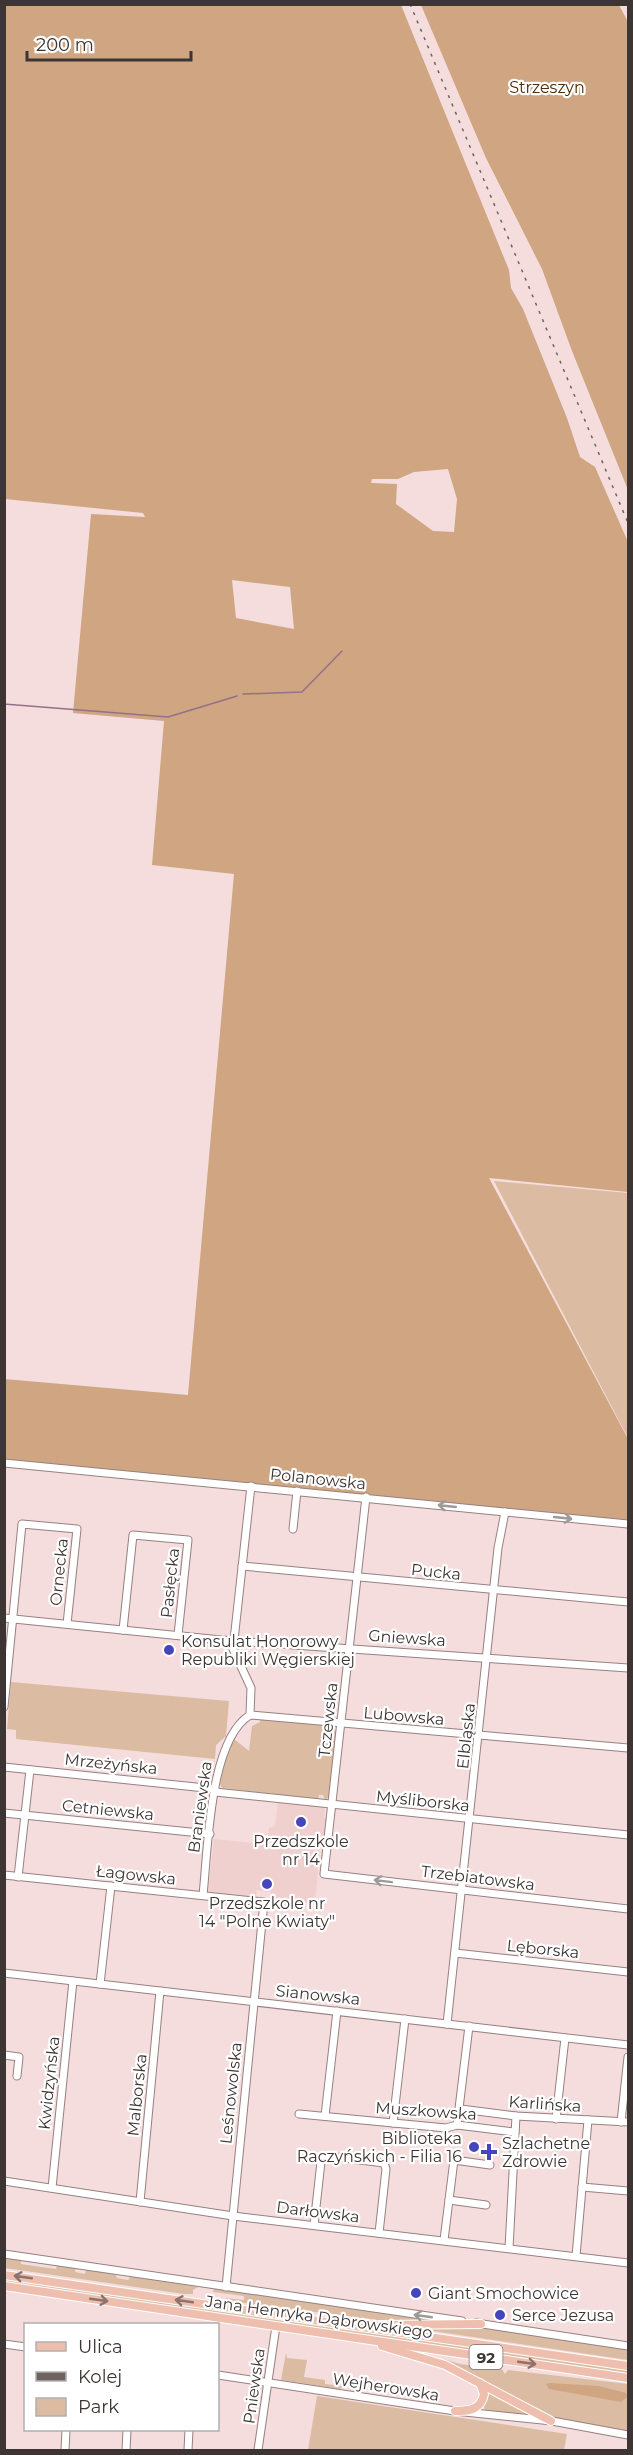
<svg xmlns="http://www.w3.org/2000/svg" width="633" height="2455" viewBox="0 0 633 2455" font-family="Montserrat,sans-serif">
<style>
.built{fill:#f0d0cf}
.green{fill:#dbbca3}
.forest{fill:#cfa582;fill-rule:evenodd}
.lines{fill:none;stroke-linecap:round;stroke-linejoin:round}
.stream{stroke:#937187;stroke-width:1.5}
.minor-casing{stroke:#968180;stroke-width:9}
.major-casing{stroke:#fff;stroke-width:10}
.minor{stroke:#fff;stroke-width:7}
.major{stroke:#eebfae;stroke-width:8}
.rail{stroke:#6f6362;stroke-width:1.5;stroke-dasharray:3 6;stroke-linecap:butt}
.oneway{stroke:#9e9a9a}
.oneway2{stroke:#8d736b}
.poi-dot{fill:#4546bb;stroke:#fff;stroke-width:2}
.labels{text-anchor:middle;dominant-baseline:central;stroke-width:4.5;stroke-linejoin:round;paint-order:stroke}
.shield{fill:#fff;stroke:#777271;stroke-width:1.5}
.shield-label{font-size:15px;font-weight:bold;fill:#3d3534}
.park-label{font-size:16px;fill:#522a00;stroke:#fff}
.street-label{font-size:16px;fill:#3d3534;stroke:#fff}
.poi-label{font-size:16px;fill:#3d3534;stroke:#fff;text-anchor:start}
</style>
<rect width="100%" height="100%" fill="#f4dddc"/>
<!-- built -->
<g class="built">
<polygon points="278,1801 325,1806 324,1818 328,1819 325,1840 321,1843 268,1837 269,1828 275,1826"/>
<polygon points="214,1839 320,1850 315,1903 271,1898 271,1892 257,1890 256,1897 208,1892"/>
</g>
<!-- green -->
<g class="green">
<polygon points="494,1181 628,1193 628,1438"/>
<polygon points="11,1682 229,1701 226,1736 216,1745 215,1759 16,1739 16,1730 7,1729"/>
<polygon points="260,1718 333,1726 337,1734 330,1796 325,1800 323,1795 319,1795 318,1799 222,1788 220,1784 225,1757 234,1739 249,1751 252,1726 260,1722"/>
<polygon points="5,2257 21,2260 21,2264 56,2269 57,2265 76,2268 75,2272 85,2274 86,2269 115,2274 117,2278 128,2280 131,2276 198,2287 193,2290 193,2294 184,2294 5,2268"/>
<polygon points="4,2278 628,2370 628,2375 5,2283"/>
<polygon points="214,2288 439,2322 385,2321 236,2302 223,2298 244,2300 244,2296 213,2292"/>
<polygon points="412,2328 484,2328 628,2349 628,2360"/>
<polygon points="286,2353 287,2358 307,2360 304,2377 325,2380 325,2384 343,2386 340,2389 281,2380"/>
<polygon points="443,2359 460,2364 502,2369 505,2374 508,2370 628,2384 628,2432 543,2415"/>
<polygon points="486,2390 535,2416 486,2411 484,2408"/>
<polygon points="317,2396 567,2434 564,2450 308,2450"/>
</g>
<!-- forest -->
<g class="forest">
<path d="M5 5H401L509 270 511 288 523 309 567 418 580 457 595 467 628 542V1192L489 1178 628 1439V1521L5 1460 4 1379 188 1395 234 874 152 865 164 721 73 713 91 514 145 517 143 513 5 499ZM448 469 457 499 454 532 433 531 396 504 397 484 371 483 372 479H398L414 472ZM232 580 290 587 294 629 236 618Z"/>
<polygon points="421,5 619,5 628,22 628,490 572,351 542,269 486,158"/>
<polygon points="550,2383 599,2386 626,2393 627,2397 621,2402 549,2389 546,2384"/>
</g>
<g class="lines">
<!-- stream -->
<g class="stream">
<polyline points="243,694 302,692 342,651"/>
<polyline points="4,704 168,717 237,696"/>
</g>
<defs>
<g id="minor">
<polyline points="4,1463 628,1524"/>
<polyline points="366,1497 324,1874 628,1909"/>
<polyline points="293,1529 297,1491"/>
<polyline points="242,1566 628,1602"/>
<polyline points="4,1618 221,1640 628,1668"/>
<polyline points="123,1630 133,1535 188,1540 178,1635"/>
<polyline points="4,1707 22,1524 77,1529 67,1624"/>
<polyline points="250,1715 628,1748"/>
<polyline points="4,1767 215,1789"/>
<polyline points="215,1792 628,1835"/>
<polyline points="4,1813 210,1834"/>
<polyline points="4,1875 264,1902 226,2287"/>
<polyline points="18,1877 30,1770"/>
<path d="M203 1895C208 1850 209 1740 250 1715L251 1688 233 1649 251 1486"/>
<polyline points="455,1953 628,1972"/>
<polyline points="4,1973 628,2045"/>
<polyline points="100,1984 111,1886"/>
<polyline points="447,2024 498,1548 505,1512"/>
<polyline points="4,2055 19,2057 17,2076"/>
<polyline points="461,2109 516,2116 628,2122"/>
<polyline points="299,2114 446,2128 457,2125 514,2132"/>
<polyline points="325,2116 337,2011"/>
<polyline points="556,2119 565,2038"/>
<polyline points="621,2122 628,2057"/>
<polyline points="393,2123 405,2019"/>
<polyline points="457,2125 469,2026"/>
<polyline points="4,2181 233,2216 628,2263"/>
<polyline points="582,2187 628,2191"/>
<polyline points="52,2188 73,1981"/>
<polyline points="449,2200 486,2205"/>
<polyline points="140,2202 160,1991"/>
<polyline points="314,2225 321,2162 324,2157 328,2156 384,2163 386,2169 379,2233"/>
<polyline points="444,2240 454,2160 490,2165"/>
<polyline points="509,2248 516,2116"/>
<polyline points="4,2254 462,2321"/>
<polyline points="576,2256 588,2120"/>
<polyline points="476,2323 628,2346"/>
<polyline points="4,2344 26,2347"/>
<polyline points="218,2375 455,2411 552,2421 628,2435"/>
<polyline points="65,2450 66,2430"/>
<polyline points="126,2450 127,2430"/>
<polyline points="188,2450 189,2430"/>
<polyline points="258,2450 276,2326"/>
</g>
<g id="major">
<polyline points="4,2275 628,2366"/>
<polyline points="4,2286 628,2378"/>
<polyline points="379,2325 481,2324"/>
<polyline points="382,2346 445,2365 551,2421"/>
<path d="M455 2411C469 2411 481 2410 484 2394L480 2383"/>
</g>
</defs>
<!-- minor casing -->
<use href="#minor" class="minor-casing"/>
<!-- major casing -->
<use href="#major" class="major-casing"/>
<!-- minor -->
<use href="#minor" class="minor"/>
<!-- major -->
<use href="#major" class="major"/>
<!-- rail -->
<polyline class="rail" points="410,4 628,523"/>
</g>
<!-- one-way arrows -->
<defs><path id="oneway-shaft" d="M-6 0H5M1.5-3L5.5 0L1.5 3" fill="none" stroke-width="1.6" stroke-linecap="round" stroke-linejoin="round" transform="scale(1.5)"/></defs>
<g class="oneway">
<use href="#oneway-shaft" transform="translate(447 1506) rotate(-174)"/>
<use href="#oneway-shaft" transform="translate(563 1518) rotate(6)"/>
<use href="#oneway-shaft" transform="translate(383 1881) rotate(-173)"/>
<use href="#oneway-shaft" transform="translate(423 2316) rotate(-172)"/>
</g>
<g class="oneway2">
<use href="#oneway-shaft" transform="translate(23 2277) rotate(-172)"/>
<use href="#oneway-shaft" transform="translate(99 2300) rotate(8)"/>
<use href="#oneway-shaft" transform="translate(184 2301) rotate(-172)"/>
<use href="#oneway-shaft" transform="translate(527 2363) rotate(8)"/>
</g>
<!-- markers -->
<g class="poi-dot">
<circle cx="169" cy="1650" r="6"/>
<circle cx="301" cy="1822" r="6"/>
<circle cx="267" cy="1884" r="6"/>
<circle cx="474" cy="2147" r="6"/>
<path d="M486 2143h6v6h6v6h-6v6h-6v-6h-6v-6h6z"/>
<circle cx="416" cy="2293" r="6"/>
<circle cx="500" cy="2315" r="6"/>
</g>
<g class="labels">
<!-- shield labels -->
<rect class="shield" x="469.5" y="2345" width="33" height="24" rx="4.5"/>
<g class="shield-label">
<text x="486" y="2357">92</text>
</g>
<!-- park labels -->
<g class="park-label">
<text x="547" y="87">Strzeszyn</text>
</g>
<!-- street labels -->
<g class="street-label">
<text transform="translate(318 1479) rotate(6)">Polanowska</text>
<text transform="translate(59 1572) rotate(-84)">Ornecka</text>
<text transform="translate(436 1572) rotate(6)">Pucka</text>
<text transform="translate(170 1583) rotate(-84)">Pasłęcka</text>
<text transform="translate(407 1638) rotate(4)">Gniewska</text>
<text transform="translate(404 1716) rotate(5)">Lubowska</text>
<text transform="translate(328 1720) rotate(-84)">Tczewska</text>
<text transform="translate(466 1736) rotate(-84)">Elbląska</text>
<text transform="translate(111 1764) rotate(6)">Mrzeżyńska</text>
<text transform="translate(423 1801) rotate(6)">Myśliborska</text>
<text transform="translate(200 1807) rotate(-82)">Braniewska</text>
<text transform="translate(108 1810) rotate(6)">Cetniewska</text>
<text transform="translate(136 1875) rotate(6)">Łagowska</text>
<text transform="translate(478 1878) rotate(7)">Trzebiatowska</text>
<text transform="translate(543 1949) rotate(6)">Lęborska</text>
<text transform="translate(318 1995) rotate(6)">Sianowska</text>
<text transform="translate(49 2083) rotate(-84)">Kwidzyńska</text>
<text transform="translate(231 2093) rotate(-84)">Leśnowolska</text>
<text transform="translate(137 2095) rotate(-84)">Malborska</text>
<text transform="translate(545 2104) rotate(4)">Karlińska</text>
<text transform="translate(426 2111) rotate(4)">Muszkowska</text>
<text transform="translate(318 2212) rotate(7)">Darłowska</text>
<text transform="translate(319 2317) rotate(8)">Jana Henryka Dąbrowskiego</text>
<text transform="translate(254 2386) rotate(-82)">Pniewska</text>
<text transform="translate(386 2387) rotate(9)">Wejherowska</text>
</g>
<!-- poi labels -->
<g class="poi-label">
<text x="181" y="1641">Konsulat Honorowy<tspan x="181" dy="18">Republiki Węgierskiej</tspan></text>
<text x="301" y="1841" text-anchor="middle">Przedszkole<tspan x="301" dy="18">nr 14</tspan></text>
<text x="267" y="1903" text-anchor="middle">Przedszkole nr<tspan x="267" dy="18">14 "Polne Kwiaty"</tspan></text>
<text x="462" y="2138" text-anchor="end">Biblioteka<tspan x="462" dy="18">Raczyńskich - Filia 16</tspan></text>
<text x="502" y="2143">Szlachetne<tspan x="502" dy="18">Zdrowie</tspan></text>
<text x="428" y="2293">Giant Smochowice</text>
<text x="512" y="2315">Serce Jezusa</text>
</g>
</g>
<!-- border -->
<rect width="633" height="2455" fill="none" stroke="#3d3534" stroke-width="12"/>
<!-- legend -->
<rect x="24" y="2323" width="195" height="108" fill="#ffffff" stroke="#b1aeae" stroke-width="1.5"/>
<rect x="36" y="2342" width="30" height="9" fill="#eebfae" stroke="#b1aeae" stroke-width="1.5"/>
<text x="78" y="2353" font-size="18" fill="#3d3534">Ulica</text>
<rect x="36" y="2372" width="30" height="9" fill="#6f6362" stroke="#b1aeae" stroke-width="1.5"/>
<text x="78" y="2383" font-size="18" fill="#3d3534">Kolej</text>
<rect x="36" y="2398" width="30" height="18" fill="#dbbca3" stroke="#b1aeae" stroke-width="1.5"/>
<text x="78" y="2413" font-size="18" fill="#3d3534">Park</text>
<!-- scale -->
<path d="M27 51v9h164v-9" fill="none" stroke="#3d3534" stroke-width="3"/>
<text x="36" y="51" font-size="18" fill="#3d3534" stroke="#ffffff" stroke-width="4.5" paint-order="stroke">200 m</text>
</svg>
